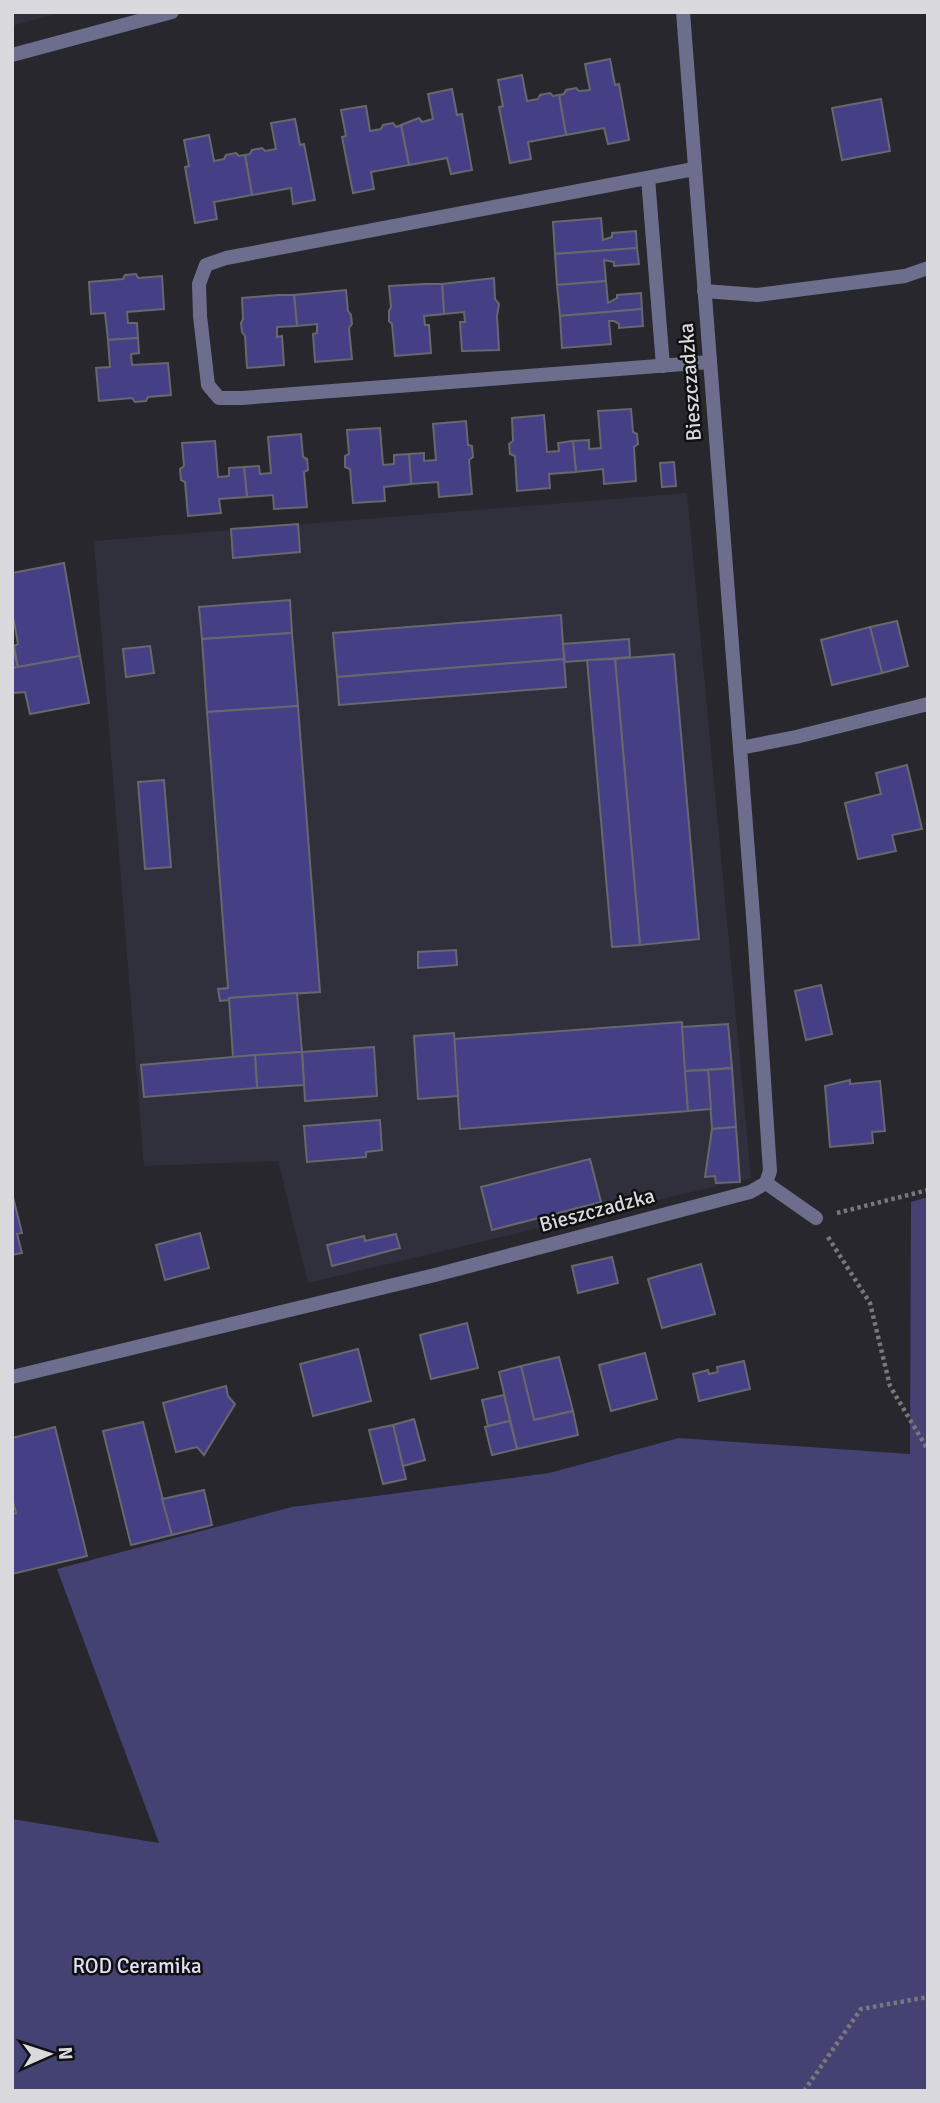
<svg xmlns="http://www.w3.org/2000/svg" width="940" height="2103" viewBox="0 0 940 2103" font-family="Signika,sans-serif">
<style>
.built{fill:#2f303b}
.green{fill:#444273}
.building{fill:#453f85;stroke:#67676d;stroke-width:2}
.lines{fill:none;stroke-linecap:round;stroke-linejoin:round}
.path{stroke:#77777c;stroke-width:4.5;stroke-dasharray:3.5 3.5;stroke-linecap:butt}
.service{stroke:#6d6e8e;stroke-width:14}
.minor{stroke:#6d6e8e;stroke-width:14}
.labels{text-anchor:middle;dominant-baseline:central;stroke-width:5;stroke-linejoin:round;paint-order:stroke}
.street-label{font-size:21px;fill:#dadade;stroke:#101013}
.park-label{font-size:21px;fill:#dfe0f5;stroke:#101013}
</style>
<rect width="100%" height="100%" fill="#27272d"/>
<!-- built -->
<g class="built">
<polygon points="12,12 63,12 12,26"/>
<polygon points="687,493 751,1178 308,1283 278,1161 144,1166 94,541"/>
</g>
<!-- green -->
<polygon class="green" points="928,1197 928,2091 12,2091 12,1819 159,1843 57,1569 292,1507 549,1473 679,1438 910,1454 911,1202"/>
<!-- building -->
<g class="building">
<polygon points="610,59 615,85 619,84 629,140 608,144 604,128 566,135 559,95 564,94 566,90 576,88 579,91 590,90 585,64"/>
<polygon points="522,75 527,101 538,99 540,95 550,93 553,96 559,95 566,135 528,142 531,159 510,163 499,107 503,106 498,80"/>
<polygon points="452,89 457,115 462,114 472,170 451,174 447,158 409,165 401,125 419,118 422,122 433,119 428,94"/>
<polygon points="881,99 890,151 842,160 832,108"/>
<polygon points="366,106 370,131 381,129 383,125 393,123 396,127 401,125 409,165 371,172 374,189 353,193 342,137 346,136 341,110"/>
<polygon points="295,119 300,145 304,144 315,200 293,204 291,188 252,195 245,155 250,154 252,150 262,148 265,151 276,149 271,123"/>
<polygon points="209,135 214,161 224,159 226,155 236,153 239,156 245,155 252,195 214,202 217,219 195,223 185,167 189,166 184,140"/>
<polygon points="601,218 603,240 612,237 612,233 636,231 637,248 555,254 553,222"/>
<polygon points="637,248 639,264 614,266 614,262 604,260 606,281 557,285 555,254"/>
<polygon points="136,274 138,278 162,276 164,309 127,312 128,323 137,323 138,338 108,340 105,313 91,314 89,282 123,279 125,275"/>
<polygon points="494,278 495,299 499,304 497,316 499,350 462,351 460,322 465,322 464,312 444,314 442,284"/>
<polygon points="606,281 608,303 617,298 617,295 641,293 642,309 560,316 557,285"/>
<polygon points="426,284 442,284 444,314 424,316 425,325 429,325 431,353 395,356 392,324 389,321 389,311 391,307 389,286"/>
<polygon points="346,290 348,311 351,315 352,324 349,328 352,359 315,362 313,334 317,333 317,324 297,326 294,295"/>
<polygon points="278,295 294,295 297,326 277,327 277,337 282,336 284,365 247,368 245,336 242,332 241,323 243,319 242,298"/>
<polygon points="642,309 643,326 619,328 619,324 614,321 609,321 611,344 562,348 560,316"/>
<polygon points="138,338 139,353 131,354 132,365 168,363 171,395 148,397 146,401 135,402 132,398 99,401 96,368 110,367 108,340"/>
<polygon points="631,409 633,432 637,434 638,444 634,447 636,481 604,484 603,469 576,472 573,441 589,440 589,449 601,448 598,411"/>
<polygon points="544,415 547,452 559,451 558,443 573,441 576,472 549,474 550,488 517,491 515,456 510,454 509,444 513,441 512,418"/>
<polygon points="466,421 468,445 472,446 473,457 469,460 472,494 439,497 438,482 411,484 409,454 424,453 424,461 436,460 433,424"/>
<polygon points="380,428 383,465 394,464 394,455 409,454 411,484 384,487 385,501 353,503 350,469 345,467 345,456 349,454 347,430"/>
<polygon points="301,434 303,457 307,459 308,470 304,472 307,507 274,509 273,495 247,497 244,467 259,466 260,474 271,473 268,437"/>
<polygon points="215,441 218,477 229,476 229,468 244,467 247,497 219,499 221,513 188,516 185,482 181,480 180,469 184,466 182,443"/>
<polygon points="674,462 676,486 662,487 660,463"/>
<polygon points="298,524 300,552 233,558 231,529"/>
<polygon points="64,563 80,656 18,667 14,646 18,644 14,621 12,622 12,573"/>
<polygon points="290,600 292,633 202,639 199,607"/>
<polygon points="561,615 564,659 337,677 333,633"/>
<polygon points="897,621 908,666 882,673 870,627"/>
<polygon points="870,627 882,673 832,685 821,640"/>
<polygon points="292,633 298,706 207,712 202,639"/>
<polygon points="629,639 630,657 565,662 563,644"/>
<polygon points="12,646 18,667 12,668"/>
<polygon points="150,646 154,673 126,677 123,649"/>
<polygon points="674,654 699,939 640,945 615,659"/>
<polygon points="80,656 89,703 30,714 25,692 13,693 12,668"/>
<polygon points="564,659 566,687 339,705 337,677"/>
<polygon points="615,659 640,945 612,947 587,660"/>
<polygon points="298,706 320,992 229,998 229,1000 220,1001 218,989 228,988 207,712"/>
<polygon points="907,765 922,829 892,835 896,851 858,859 845,803 881,794 876,773"/>
<polygon points="164,780 171,867 145,869 138,782"/>
<polygon points="456,950 457,965 418,968 418,952"/>
<polygon points="821,985 832,1034 806,1040 795,991"/>
<polygon points="297,993 302,1052 233,1057 229,998"/>
<polygon points="682,1022 688,1111 460,1129 454,1039"/>
<polygon points="728,1024 732,1068 685,1071 682,1027"/>
<polygon points="454,1033 458,1096 418,1099 414,1036"/>
<polygon points="374,1047 377,1096 305,1101 302,1052"/>
<polygon points="302,1052 304,1085 257,1088 255,1055"/>
<polygon points="255,1055 257,1088 144,1097 141,1065"/>
<polygon points="732,1068 736,1127 712,1129 708,1070"/>
<polygon points="708,1070 711,1109 688,1111 685,1071"/>
<polygon points="850,1080 850,1084 880,1081 885,1131 872,1132 873,1143 830,1147 825,1086"/>
<polygon points="380,1120 382,1150 366,1152 366,1157 307,1162 304,1126"/>
<polygon points="736,1127 740,1182 716,1183 715,1176 705,1177 712,1129"/>
<polygon points="590,1159 601,1202 492,1230 481,1187"/>
<polygon points="12,1193 22,1233 17,1234 22,1253 12,1255"/>
<polygon points="200,1233 209,1268 165,1280 156,1245"/>
<polygon points="396,1234 400,1248 332,1266 327,1245 364,1236 365,1241"/>
<polygon points="612,1257 618,1283 578,1293 572,1266"/>
<polygon points="701,1264 715,1314 662,1328 648,1279"/>
<polygon points="467,1323 478,1368 431,1379 420,1335"/>
<polygon points="358,1349 371,1401 313,1416 300,1364"/>
<polygon points="645,1353 657,1399 611,1411 599,1365"/>
<polygon points="559,1357 573,1411 534,1420 521,1366"/>
<polygon points="744,1361 750,1389 699,1401 693,1374 708,1370 709,1374 718,1372 717,1367"/>
<polygon points="521,1366 534,1420 573,1411 578,1435 517,1449 499,1372"/>
<polygon points="226,1386 228,1396 235,1404 204,1455 197,1447 176,1452 163,1403"/>
<polygon points="504,1395 510,1421 488,1426 482,1400"/>
<polygon points="414,1419 425,1460 403,1466 393,1425"/>
<polygon points="510,1421 517,1449 492,1455 485,1427"/>
<polygon points="143,1422 172,1535 131,1545 103,1431"/>
<polygon points="393,1425 406,1479 383,1484 369,1430"/>
<polygon points="55,1427 87,1556 12,1574 12,1514 16,1513 12,1498 12,1438"/>
<polygon points="204,1490 212,1525 172,1535 162,1499"/>
</g>
<g class="lines">
<!-- path -->
<g class="path">
<polyline points="837,1213 928,1190"/>
<polyline points="828,1237 870,1303 890,1386 928,1450"/>
<polyline points="804,2091 861,2009 928,1997"/>
</g>
<!-- service -->
<g class="service">
<polyline points="694,169 226,258 206,265 199,284 200,316 208,385 219,398 242,398 710,362"/>
<polyline points="648,178 663,366"/>
<polyline points="704,291 757,295 905,276 928,268"/>
</g>
<!-- minor -->
<g class="minor">
<polyline points="12,55 172,12"/>
<polyline points="740,748 796,737 928,704"/>
<polyline points="766,1183 816,1218"/>
<polyline points="12,1377 435,1275 750,1192 766,1183 770,1171 754,929 683,12"/>
</g>
</g>
<g class="labels">
<!-- street labels -->
<g class="street-label">
<text transform="translate(690 382) rotate(-94)">Bieszczadzka</text>
<text transform="translate(597 1210) rotate(-15)">Bieszczadzka</text>
</g>
<!-- park labels -->
<g class="park-label">
<text x="137" y="1966">ROD Ceramika</text>
</g>
</g>
<!-- border -->
<rect width="940" height="2103" fill="none" stroke="#dadade" stroke-width="28"/>
<!-- north arrow -->
<g transform="translate(49 2054) rotate(87)" stroke="#101013" stroke-width="5" paint-order="stroke">
<path d="M0-5L12 26L0 18L-12 26Z" fill="#dadade"/>
<text y="-10" font-size="19" font-weight="bold" text-anchor="middle" fill="#dadade">N</text>
</g>
</svg>
